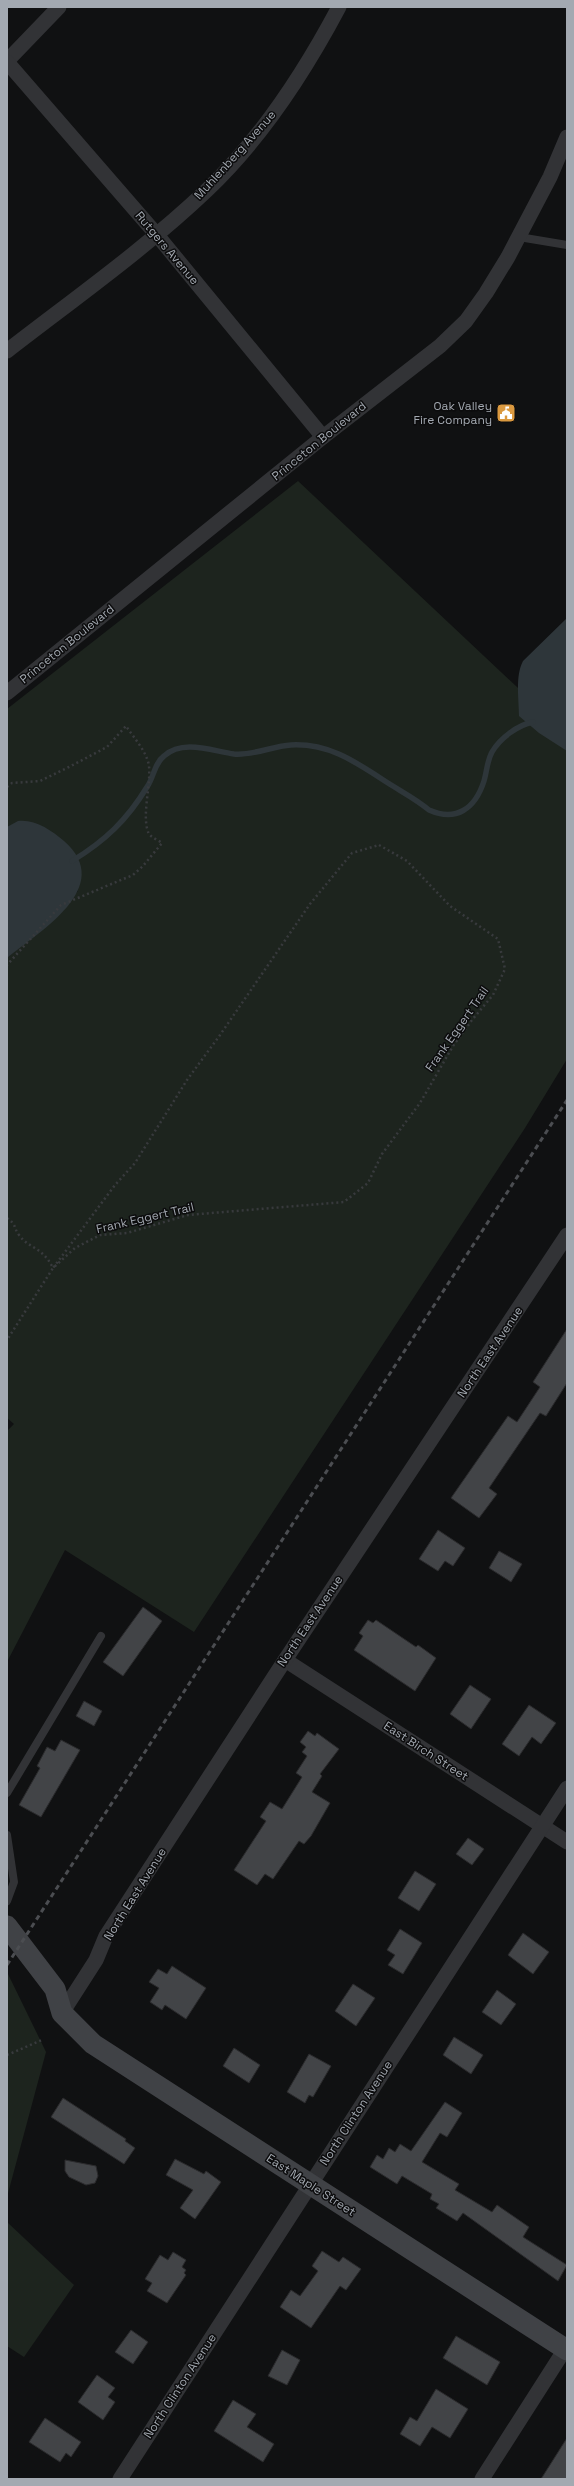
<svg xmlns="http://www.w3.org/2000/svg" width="574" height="2486" viewBox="0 0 574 2486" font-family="'Space Grotesk',sans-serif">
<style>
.green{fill:#1d241e}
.water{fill:#2e363a}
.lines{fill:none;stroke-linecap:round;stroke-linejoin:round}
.stream{stroke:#2e363a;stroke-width:5.5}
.building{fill:#424447;stroke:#2b2b2d}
.path{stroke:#383a3d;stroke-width:2.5;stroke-dasharray:2 3;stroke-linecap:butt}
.lane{stroke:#323336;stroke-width:8}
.street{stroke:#323336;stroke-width:15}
.secondary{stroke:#404246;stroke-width:21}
.rail{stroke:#4b4d51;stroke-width:3;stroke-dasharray:5 4;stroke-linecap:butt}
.labels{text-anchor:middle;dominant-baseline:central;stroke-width:3;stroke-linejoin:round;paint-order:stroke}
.street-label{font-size:12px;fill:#a3a9b1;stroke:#0c0c0d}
.poi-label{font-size:12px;fill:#a3a9b1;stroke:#0c0c0d;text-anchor:end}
</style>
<rect width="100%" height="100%" fill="#101112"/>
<!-- green -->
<g class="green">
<polygon points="298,481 534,703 567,683 567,1059 525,1128 194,1632 65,1550 7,1662 7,1431 14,1424 7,1418 7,958 78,891 7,839 7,709"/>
<polygon points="7,1972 46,2052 7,2197"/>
<polygon points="7,2222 74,2285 24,2357 7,2346"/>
</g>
<!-- water -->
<g class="water">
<path d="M567 618V751L539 733 519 716C519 699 515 676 523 661Z"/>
<path d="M18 821C35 819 51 830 64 841 116 887 40 931 7 958V827Z"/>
</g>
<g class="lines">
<!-- stream -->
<path class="stream" d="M72 861C105 841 127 820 147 787 154 777 154 764 164 756 183 739 212 751 234 754 252 756 273 746 291 745 330 743 357 763 388 783 402 792 416 799 429 810 456 822 475 809 484 781 487 771 487 761 492 752 500 738 518 725 533 722"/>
</g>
<!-- building -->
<g class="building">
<polygon points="567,1329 567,1383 546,1416 540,1413 489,1488 497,1494 479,1518 451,1498 508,1416 517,1422 540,1387 533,1382"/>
<polygon points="438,1530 465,1548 453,1566 445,1561 438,1571 419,1559"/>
<polygon points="499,1551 522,1564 511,1582 489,1568"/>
<polygon points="143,1607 162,1621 123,1676 103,1662"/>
<polygon points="368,1620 373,1623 376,1620 416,1647 418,1645 436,1658 415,1691 354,1650 363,1636 359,1633"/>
<polygon points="470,1685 491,1699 471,1729 450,1714"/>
<polygon points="84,1701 102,1711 94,1726 76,1716"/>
<polygon points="529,1705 556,1723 541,1744 532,1737 519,1756 502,1744"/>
<polygon points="308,1731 315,1736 317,1733 339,1749 320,1774 322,1776 312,1792 330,1803 311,1836 304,1844 299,1841 273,1879 265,1874 257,1885 234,1870 266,1821 260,1817 270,1802 282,1809 302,1777 296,1773 307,1756 302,1752 306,1747 300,1742"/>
<polygon points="61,1740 80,1750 41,1817 19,1805 40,1768 37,1766 47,1747 55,1751"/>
<polygon points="468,1838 484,1849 472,1865 456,1854"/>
<polygon points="415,1871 436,1884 419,1911 398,1898"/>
<polygon points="400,1929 422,1943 403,1974 388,1965 395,1955 387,1950"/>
<polygon points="523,1933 549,1952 533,1974 508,1955"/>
<polygon points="172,1966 206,1988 186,2019 165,2005 162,2010 150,2002 159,1988 149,1982 158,1969 167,1974"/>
<polygon points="353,1984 375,1998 356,2026 335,2011"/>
<polygon points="497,1990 516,2004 501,2025 482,2012"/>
<polygon points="454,2037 483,2055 471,2074 443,2055"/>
<polygon points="234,2048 260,2065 249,2083 223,2066"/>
<polygon points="309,2054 331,2066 313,2097 309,2095 305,2103 287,2092"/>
<polygon points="63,2098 126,2139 125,2141 135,2148 124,2164 51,2117"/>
<polygon points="445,2102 462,2113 447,2137 440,2133 422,2162 459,2184 455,2190 492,2212 497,2205 529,2227 523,2237 567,2265 558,2281 463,2213 457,2221 436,2208 439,2204 430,2199 432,2194 402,2176 397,2184 370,2167 377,2155 383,2159 389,2148 395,2152 400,2144 411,2151"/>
<polygon points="175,2159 204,2174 206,2171 221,2182 195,2219 180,2208 193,2190 166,2175"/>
<polygon points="65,2160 96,2166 98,2176 95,2183 86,2185 69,2177 65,2171"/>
<polygon points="322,2251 339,2262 343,2257 361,2269 346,2290 340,2286 311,2328 280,2307 291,2290 300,2296 318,2271 312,2266"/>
<polygon points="173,2252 186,2260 182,2267 186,2270 184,2273 186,2275 167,2303 147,2291 152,2283 145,2279 160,2255 168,2260"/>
<polygon points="131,2330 148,2342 133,2364 115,2352"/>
<polygon points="456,2336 500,2362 487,2385 443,2358"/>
<polygon points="282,2350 300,2360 287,2385 268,2376"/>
<polygon points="97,2375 115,2388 108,2397 115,2402 103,2420 78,2402"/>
<polygon points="436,2389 468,2409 450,2438 432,2427 420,2446 400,2434 410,2417 417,2421"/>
<polygon points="233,2400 256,2414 247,2427 274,2444 263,2462 214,2431"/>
<polygon points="45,2418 81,2442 71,2457 66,2453 60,2462 29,2442"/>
<polygon points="567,2438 567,2479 541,2479"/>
</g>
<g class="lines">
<!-- path -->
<g class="path">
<path d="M7 787 12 783 40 781 69 767 107 747 126 726C134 738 147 752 149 766 151 786 141 818 149 834 152 838 158 840 162 843L143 866 133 875 61 905 7 965"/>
<polygon points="379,845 407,861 450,906 498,939 505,969 493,995 472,1020 453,1046 420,1103 382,1154 368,1183 344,1202 188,1215 127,1233 100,1235 75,1248 53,1268 115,1185 135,1163 187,1080 220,1035 310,904 352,853"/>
<path d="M7 1218C17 1225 13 1227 19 1235 29 1249 42 1246 53 1268L7 1340"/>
<polyline points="7,2055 42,2040"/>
</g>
<!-- lane -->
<g class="lane">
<polyline points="519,237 567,245"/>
<polyline points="7,1793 101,1636"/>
<polyline points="7,1835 14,1882 7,1901"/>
</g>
<!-- street -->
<g class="street">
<polyline points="7,61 59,7"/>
<polyline points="7,62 157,235 323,437"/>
<path d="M7 351C74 299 145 249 207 190 262 138 304 73 339 7"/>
<polyline points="7,693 323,437 440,346 466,321 486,293 508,257 550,177 567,137"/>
<polyline points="285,1660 567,1842"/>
<polyline points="62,2013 96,1960 106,1936 285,1660 567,1235"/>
<polyline points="120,2479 567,1788"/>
<polyline points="482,2479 567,2346"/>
</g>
<!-- secondary -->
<polyline class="secondary" points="7,1926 55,1989 62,2013 93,2044 567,2350"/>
<!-- rail -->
<polyline class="rail" points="7,1965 567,1100"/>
</g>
<!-- icons -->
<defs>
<symbol id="civic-square" viewBox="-11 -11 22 22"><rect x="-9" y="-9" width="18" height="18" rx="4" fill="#da9940" stroke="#0c0c0d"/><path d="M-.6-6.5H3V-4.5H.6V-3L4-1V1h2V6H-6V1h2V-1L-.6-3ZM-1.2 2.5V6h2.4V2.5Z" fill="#fff"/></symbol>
</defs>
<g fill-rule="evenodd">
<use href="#civic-square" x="495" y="402" width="22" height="22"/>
</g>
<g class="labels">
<!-- street labels -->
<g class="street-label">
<text transform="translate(235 155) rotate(-48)">Muhlenberg Avenue</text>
<text transform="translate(167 248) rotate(50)">Rutgers Avenue</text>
<text transform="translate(319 441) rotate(-39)">Princeton Boulevard</text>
<text transform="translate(67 644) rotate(-39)">Princeton Boulevard</text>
<text transform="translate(457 1029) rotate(-55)">Frank Eggert Trail</text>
<text transform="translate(145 1218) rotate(-13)">Frank Eggert Trail</text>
<text transform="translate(490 1352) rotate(-56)">North East Avenue</text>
<text transform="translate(310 1621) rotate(-56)">North East Avenue</text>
<text transform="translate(426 1751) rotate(33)">East Birch Street</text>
<text transform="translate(135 1894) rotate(-58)">North East Avenue</text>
<text transform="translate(356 2113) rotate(-57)">North Clinton Avenue</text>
<text transform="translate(311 2185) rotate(33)">East Maple Street</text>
<text transform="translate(180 2386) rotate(-57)">North Clinton Avenue</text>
</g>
<!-- poi labels -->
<g class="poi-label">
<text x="492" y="406">Oak Valley<tspan x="492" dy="14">Fire Company</tspan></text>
</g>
</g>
<!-- border -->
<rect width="574" height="2486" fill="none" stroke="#a3a9b1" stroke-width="16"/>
</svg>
